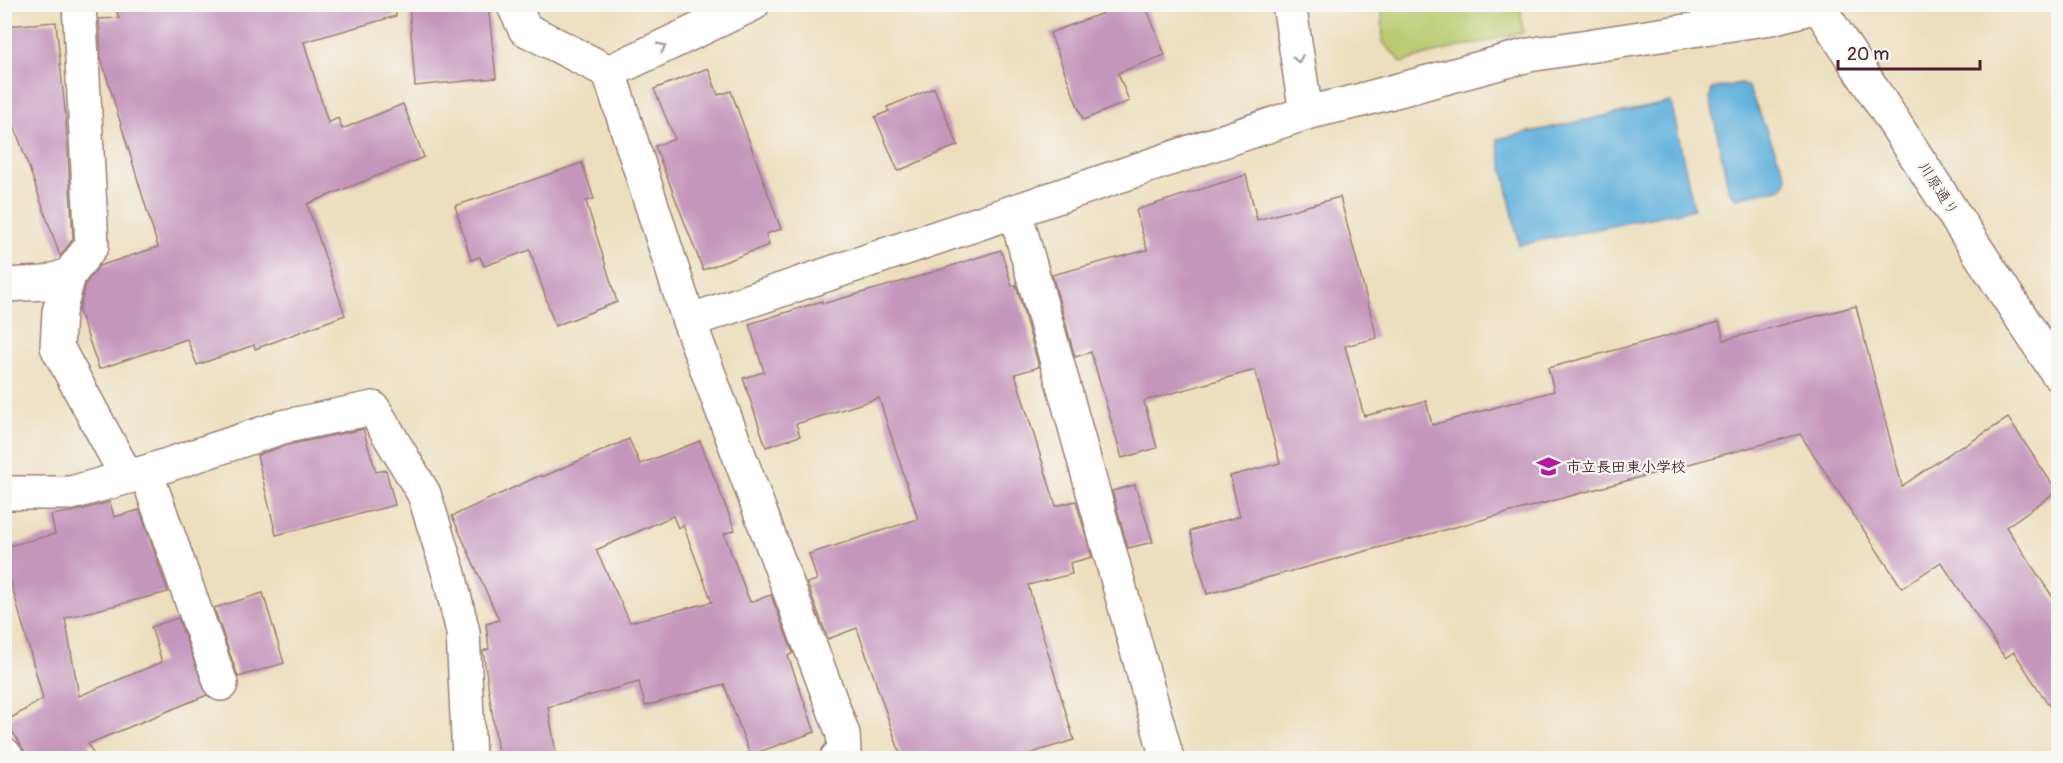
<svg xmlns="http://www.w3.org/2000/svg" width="2063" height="763" viewBox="0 0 2063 763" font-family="Pangolin,'Klee One',sans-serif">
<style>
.green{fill:#b8ca6d;stroke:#81744c;stroke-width:1.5}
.water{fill:#61b1dc;stroke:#566884;stroke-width:1.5}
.building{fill:#c496bc;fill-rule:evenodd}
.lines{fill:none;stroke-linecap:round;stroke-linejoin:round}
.minor-casing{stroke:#9b7e74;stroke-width:36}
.tertiary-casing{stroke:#9b7e74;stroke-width:36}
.minor{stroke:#fff;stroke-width:33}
.tertiary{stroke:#fff;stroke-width:33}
.oneway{stroke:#ae9aa0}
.labels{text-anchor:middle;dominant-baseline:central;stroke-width:4.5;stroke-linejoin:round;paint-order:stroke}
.street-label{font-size:15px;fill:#4a1f2b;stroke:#f6f6f2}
.poi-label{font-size:15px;font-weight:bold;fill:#4a1f2b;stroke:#f6f6f2;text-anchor:start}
</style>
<rect width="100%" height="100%" fill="#f6f6f2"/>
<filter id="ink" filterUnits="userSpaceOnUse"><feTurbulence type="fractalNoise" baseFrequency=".0167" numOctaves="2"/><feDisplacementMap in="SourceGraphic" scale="12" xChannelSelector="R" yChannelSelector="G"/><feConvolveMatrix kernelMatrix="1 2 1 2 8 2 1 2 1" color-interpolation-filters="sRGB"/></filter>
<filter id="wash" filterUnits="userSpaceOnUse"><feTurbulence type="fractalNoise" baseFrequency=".008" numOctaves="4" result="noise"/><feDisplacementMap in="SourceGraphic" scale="24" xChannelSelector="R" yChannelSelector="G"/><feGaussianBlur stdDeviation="1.35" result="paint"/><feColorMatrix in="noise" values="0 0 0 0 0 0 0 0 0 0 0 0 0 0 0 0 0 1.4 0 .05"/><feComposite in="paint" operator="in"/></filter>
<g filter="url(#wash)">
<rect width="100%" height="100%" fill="#ecdebc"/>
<!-- green -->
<polygon class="green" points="1382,5 1520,5 1523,33 1425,55 1402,63 1383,42"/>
<!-- water -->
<g class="water">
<polygon points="1741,83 1748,87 1787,178 1783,188 1736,198 1729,192 1710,98 1712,89"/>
<polygon points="1671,102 1694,209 1519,245 1497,139"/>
</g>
<g id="blocks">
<!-- building -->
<g class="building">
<polygon points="114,4 395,4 396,16 304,42 328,123 338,118 342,129 403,104 424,157 307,204 345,315 255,349 254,345 197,365 187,339 99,369 79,311 86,283 99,266 158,247 101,58 99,19 119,18"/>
<polygon points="409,4 488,4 496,78 415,86"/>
<polygon points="1100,4 1145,4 1165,55 1118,73 1129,101 1083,120 1050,33 1103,13"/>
<polygon points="56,22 66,120 73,239 60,256 14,125 4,127 4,26"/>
<polygon points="708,68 718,95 731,91 781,229 766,234 769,245 703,270 655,146 675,139 654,89"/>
<polygon points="934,88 958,145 898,171 875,117 889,111 887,107"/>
<polygon points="582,163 594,199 586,201 617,302 555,326 530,250 484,266 480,257 471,260 455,206"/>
<polygon points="1246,175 1257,220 1340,197 1377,338 1345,346 1364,416 1426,401 1432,425 1554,391 1548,368 1719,322 1724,340 1856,306 1902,486 1962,445 1963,447 2008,418 2057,491 2006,527 2058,605 2058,719 2014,652 2005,658 1941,562 1902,588 1800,434 1207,594 1190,531 1240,516 1230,476 1280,463 1255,370 1144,401 1157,448 1122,458 1091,352 1075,357 1052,275 1147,250 1136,210"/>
<polygon points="1001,250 1012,286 1016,285 1039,367 1015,374 1056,506 1076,501 1092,557 1070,563 1072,574 1028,585 1074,740 1012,759 902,759 857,628 828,639 807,583 817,580 809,554 918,519 879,398 796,424 800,436 766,447 743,378 764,372 749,324 822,301 822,304 911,279"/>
<polygon points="363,429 376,472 386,470 395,505 276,535 257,455 287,445"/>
<path d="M629 439 640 464 700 441 735 530 724 534 750 602 771 595 793 653 788 656 815 732 750 755 724 684 645 706 639 682 548 707 557 759H499L483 651 489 649 486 624 499 620 452 516 541 475 542 477ZM673 516 678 528 683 525 712 602 630 622 596 550Z"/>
<polygon points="1135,485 1153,542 1128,548 1112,491"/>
<polygon points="110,502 114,517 140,510 168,592 65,618 79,696 162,662 151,627 178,618 207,695 88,744 96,759 29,759 6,721 43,699 4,557 4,547 55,534 51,515 76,511"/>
<polygon points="263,593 284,663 238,677 214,608"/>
</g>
</g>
</g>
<g filter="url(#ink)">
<use href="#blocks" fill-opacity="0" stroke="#9b7e74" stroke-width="1.5"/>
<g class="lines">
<defs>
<g id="minor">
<polyline points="79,4 92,245 69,275 59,312 57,347 127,477"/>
<polyline points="513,4 525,29 609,72 689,321 1306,113 1358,101 1529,55 1771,18 1825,4"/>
<polyline points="1289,4 1306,113"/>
<polyline points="609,72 753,4"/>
<polyline points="1015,211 1167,758"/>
<polyline points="4,285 45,283 69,275"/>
<polyline points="689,321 843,734 844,752 837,758"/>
<polyline points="4,493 71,493 146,472"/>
<polyline points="221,684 146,472 282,427 373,408 424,494 449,574 463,632 469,758"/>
<polyline points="4,754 7,758"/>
</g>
<polyline id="tertiary" points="1817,4 2058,374"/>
</defs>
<!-- minor casing -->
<use href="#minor" class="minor-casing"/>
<!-- tertiary casing -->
<use href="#tertiary" class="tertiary-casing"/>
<!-- minor -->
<use href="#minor" class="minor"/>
<!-- tertiary -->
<use href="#tertiary" class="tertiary"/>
</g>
<!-- one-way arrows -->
<defs><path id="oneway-chevron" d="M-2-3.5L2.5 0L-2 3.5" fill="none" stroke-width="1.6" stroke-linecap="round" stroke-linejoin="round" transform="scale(1.5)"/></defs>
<g class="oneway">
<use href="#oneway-chevron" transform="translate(662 47) rotate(-25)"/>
<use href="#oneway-chevron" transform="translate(1298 59) rotate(81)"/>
</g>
</g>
<!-- icons -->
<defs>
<symbol id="school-bare" viewBox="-9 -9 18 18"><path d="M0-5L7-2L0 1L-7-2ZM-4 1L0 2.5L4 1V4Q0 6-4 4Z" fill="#b5179e" stroke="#f6f6f2" stroke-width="2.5" paint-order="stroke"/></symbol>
</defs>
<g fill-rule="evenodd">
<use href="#school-bare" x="1532" y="450" width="33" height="33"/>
</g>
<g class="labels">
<!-- street labels -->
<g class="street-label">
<text transform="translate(1938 189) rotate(57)">川原通り</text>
</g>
<!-- poi labels -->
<g class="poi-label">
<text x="1566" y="467">市立長田東小学校</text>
</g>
</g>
<!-- margin -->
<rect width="2063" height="763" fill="none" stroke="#f6f6f2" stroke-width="24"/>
<!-- scale -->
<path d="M1838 60v9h142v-9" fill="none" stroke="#4a1f2b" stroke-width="3"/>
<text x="1847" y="60" font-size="18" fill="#4a1f2b" stroke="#f6f6f2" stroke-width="4.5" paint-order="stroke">20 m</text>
</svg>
